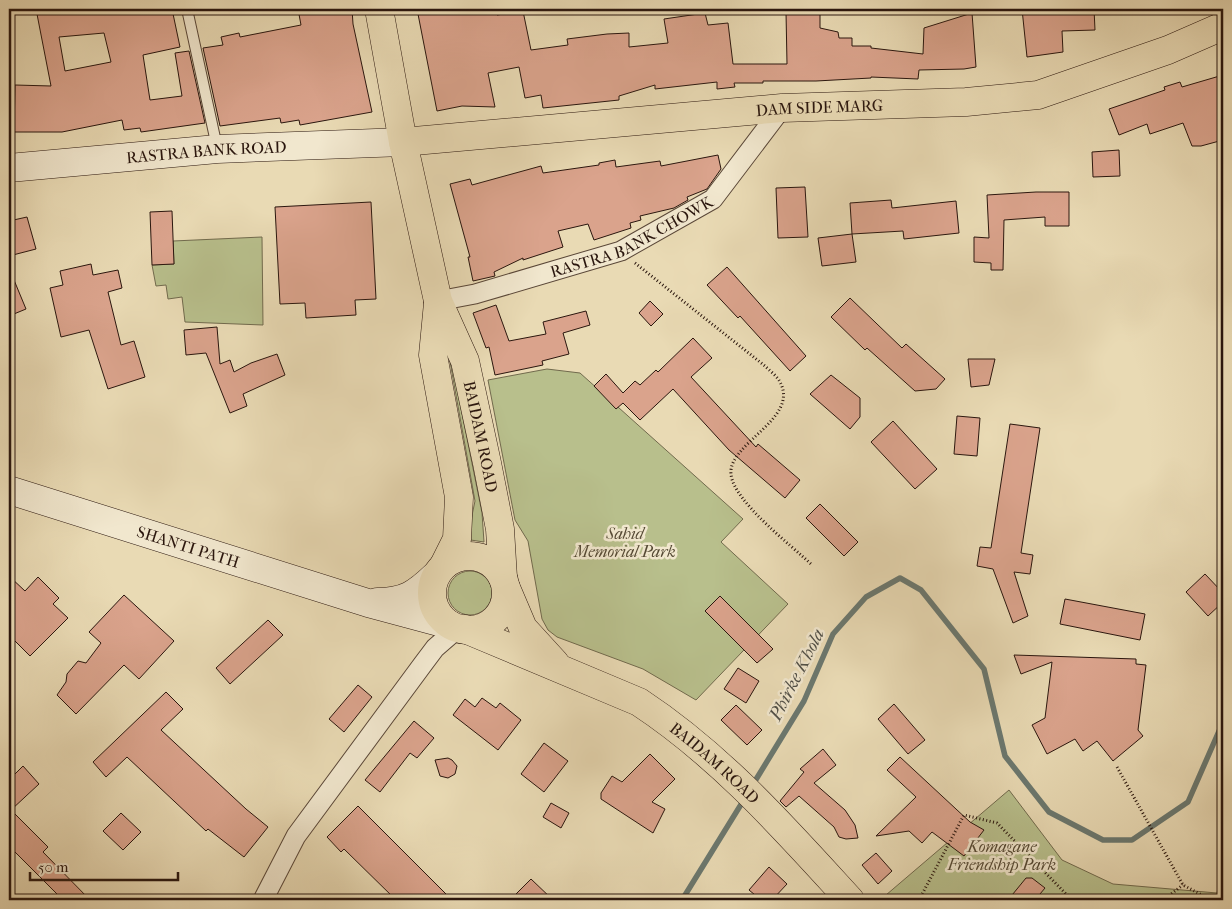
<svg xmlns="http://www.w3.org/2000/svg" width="1232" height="909" viewBox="0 0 1232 909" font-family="'IM FELL French Canon',serif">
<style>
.green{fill:#b8bf8c;stroke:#716a4d}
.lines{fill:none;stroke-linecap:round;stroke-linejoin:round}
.stream{stroke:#6b786f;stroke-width:5.5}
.building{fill:#daa38c;stroke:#2a160e;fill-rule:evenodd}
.service-casing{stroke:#5a4738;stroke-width:12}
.minor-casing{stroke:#5a4738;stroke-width:21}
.secondary-casing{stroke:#2a160e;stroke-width:29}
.primary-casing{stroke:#2a160e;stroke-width:29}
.path{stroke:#2a160e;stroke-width:3;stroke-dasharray:1 2.5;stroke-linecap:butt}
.service{stroke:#f1e7ce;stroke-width:10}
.minor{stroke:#f1e7ce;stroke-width:19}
.secondary{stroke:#f1e7ce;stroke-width:28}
.primary{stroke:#e9dab4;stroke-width:28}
.labels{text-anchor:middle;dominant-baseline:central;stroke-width:5;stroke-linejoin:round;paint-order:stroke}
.street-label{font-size:16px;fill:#2a160e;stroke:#f1e7ce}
.park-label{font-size:16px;font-style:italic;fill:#554934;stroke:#f1e7ce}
.water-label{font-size:18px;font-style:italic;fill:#504f47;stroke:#f1e7ce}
</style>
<rect width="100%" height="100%" fill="#e9dab4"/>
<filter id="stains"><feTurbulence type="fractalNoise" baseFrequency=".004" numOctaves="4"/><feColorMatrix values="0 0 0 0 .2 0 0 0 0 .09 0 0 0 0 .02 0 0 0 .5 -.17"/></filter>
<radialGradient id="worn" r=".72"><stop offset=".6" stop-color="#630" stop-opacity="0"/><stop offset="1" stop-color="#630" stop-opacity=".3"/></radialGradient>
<!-- green -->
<g class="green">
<polygon points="262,237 263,325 185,322 182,297 168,299 166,285 156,286 152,265 174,264 173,241"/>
<polygon points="448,344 482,513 484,542 464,539 469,530 475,501 447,345"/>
<polygon points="547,369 580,373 743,519 721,542 788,604 696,700 643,669 557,637 548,630 542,619 528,541 515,520 488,380"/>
<circle cx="470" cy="593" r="22"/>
<polygon points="1009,790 1062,860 1113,884 1217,893 1223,868 1223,900 891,900 886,895"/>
</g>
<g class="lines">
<!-- stream -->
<g class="stream">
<polyline points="752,786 804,701 833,634 866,597 900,578 921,590 984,669 1005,756 1049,812 1103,840 1132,840 1188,802 1223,722"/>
<polyline points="682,900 745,798"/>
</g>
</g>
<!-- building -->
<g class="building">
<path d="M36 9H172L180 47 143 55 150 100 182 96 175 53 189 51 205 123 141 132 140 128 124 130 122 120 62 132H14L15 85 51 86ZM104 33 111 62 65 71 59 37Z"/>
<polygon points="298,9 352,9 353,24 372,112 300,125 299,120 281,123 280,118 220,126 203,48 223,45 221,37 239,33 240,37 301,25"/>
<polygon points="417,9 496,9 497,15 523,11 531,50 568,45 567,39 607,34 629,33 629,47 668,43 664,19 705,13 708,25 728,23 733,64 787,64 786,12 820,12 820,28 838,32 839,38 852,38 852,46 871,46 871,48 923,54 924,28 972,13 976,67 964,69 919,70 918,79 871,77 871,78 816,81 763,81 763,83 734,83 735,87 717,89 717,82 655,89 655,85 619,96 619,100 543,108 541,95 525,98 519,67 488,73 495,107 462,106 437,111"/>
<polygon points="1022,9 1094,9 1095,30 1062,31 1063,52 1027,57"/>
<polygon points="1223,75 1223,140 1201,146 1192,146 1183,123 1150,134 1147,124 1119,135 1109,109 1165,90 1164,87 1180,82 1182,87"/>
<polygon points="1119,150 1120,176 1093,177 1092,152"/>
<polygon points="718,155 721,169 707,189 687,197 688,200 674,208 640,216 641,220 630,223 631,228 594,240 588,224 558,231 563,247 523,260 523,258 494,272 495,276 473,281 468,257 470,257 450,184 470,179 472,185 541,166 543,173 599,165 599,163 615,160 616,167 660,161 661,166"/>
<polygon points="805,187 808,237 778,238 776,188"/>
<polygon points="1036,192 1069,192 1069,226 1045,226 1045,217 1004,220 1003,270 991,270 991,263 974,262 974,237 989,238 987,195"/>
<polygon points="891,200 892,208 956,201 959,233 904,239 903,231 852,234 850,203"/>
<polygon points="371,202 376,299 355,300 356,315 306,318 305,303 280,304 275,207"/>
<polygon points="172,211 174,264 152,265 150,212"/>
<polygon points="27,217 36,249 9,256 9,221"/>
<polygon points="852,234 856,262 822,266 818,238"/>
<polygon points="91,264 93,275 118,270 122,288 108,292 121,345 134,341 145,377 108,389 89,330 61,337 50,288 63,285 60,271"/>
<polygon points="727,267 806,356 790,371 740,316 738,318 707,285"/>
<polygon points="9,268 26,309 9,316"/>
<polygon points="850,298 902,348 906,344 945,379 936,389 915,391 867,348 865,350 831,317"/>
<polygon points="650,301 663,314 651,326 639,313"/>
<polygon points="496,305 509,341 546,334 543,322 586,311 590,325 563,333 569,354 542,361 543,365 495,375 489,347 486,348 473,313"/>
<polygon points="217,327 220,364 230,360 234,372 251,363 277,354 285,375 243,394 247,406 230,413 206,353 186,355 184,330"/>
<polygon points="693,338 712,358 691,377 756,447 758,444 800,480 785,498 729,450 673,389 640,420 623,403 616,409 594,386 606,374 623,393 635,381 640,385 656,370 658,372"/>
<polygon points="968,359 995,359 989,385 971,387"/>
<polygon points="831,375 860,398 860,417 850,429 810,394"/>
<polygon points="957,416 980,418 977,456 954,454"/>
<polygon points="893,421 937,469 915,489 871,442"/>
<polygon points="1010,424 1040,428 1021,553 1033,555 1030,574 1014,572 1028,616 1013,623 993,569 977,566 980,547 991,548"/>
<polygon points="820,504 858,542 844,556 806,518"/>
<polygon points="1205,574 1223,593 1223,602 1208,616 1186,592"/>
<polygon points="9,576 25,591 38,577 59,598 53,604 68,618 30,656 9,635"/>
<polygon points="124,595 174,641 139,679 124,665 76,714 57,695 66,682 67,674 78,661 86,663 101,643 89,632"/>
<polygon points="720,596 773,649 757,663 705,611"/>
<polygon points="1065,599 1145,614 1140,640 1060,624"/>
<polygon points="268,620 283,635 230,684 216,668"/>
<polygon points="1014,655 1136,659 1136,664 1146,665 1138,730 1143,736 1113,761 1097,741 1083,751 1075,739 1047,754 1032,725 1045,718 1052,662 1021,674"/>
<polygon points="738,668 759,681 746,703 724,689"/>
<polygon points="358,685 372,697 344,732 329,719"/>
<polygon points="166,692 183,709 161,730 246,809 268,827 244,857 208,829 206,831 127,757 106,777 93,762"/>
<polygon points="482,698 496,708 500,703 521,720 498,750 453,715 465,699 475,707"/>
<polygon points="894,704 925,740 908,754 878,719"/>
<polygon points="736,705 762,730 747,745 721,720"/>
<polygon points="414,721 434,738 417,758 410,753 380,792 365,780"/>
<polygon points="544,743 568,761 544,792 521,774"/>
<polygon points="823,749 836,765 814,783 845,810 855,825 858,838 846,839 839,837 834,827 799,796 786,807 780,801 804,772 800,769"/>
<polygon points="650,754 675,779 652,802 665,809 653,833 601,799 601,793 612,776 622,782"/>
<polygon points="900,757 970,822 984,830 964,856 932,832 922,843 909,831 876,836 916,797 887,770"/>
<polygon points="448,758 452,760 457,766 455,774 448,778 440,776 435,760"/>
<polygon points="23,766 39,784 11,810 48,847 43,852 90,900 63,900 9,846 9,780"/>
<polygon points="551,803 569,813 561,828 543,817"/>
<polygon points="358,806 452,900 396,900 344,849 341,852 327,837"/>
<polygon points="121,813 141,832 123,850 103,831"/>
<polygon points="876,853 892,871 878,884 862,865"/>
<polygon points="769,867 787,884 772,900 761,900 749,890"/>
<polygon points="1026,878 1032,878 1045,888 1035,900 1008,900"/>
<polygon points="531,879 553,900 510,900"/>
</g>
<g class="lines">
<defs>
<polyline id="service" points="187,9 217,147"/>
<g id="minor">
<path id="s1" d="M438 301 475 294 621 251 713 199 782 108"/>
<polyline points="263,900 296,836 423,664 435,648 458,628"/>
</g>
<g id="secondary">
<path id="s2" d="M9 168 217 149 403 142"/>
<path id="s3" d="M9 490 368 603 450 625"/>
<path d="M377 602C405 602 416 594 435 576"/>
</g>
<g id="primary">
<path id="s4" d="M379 9 403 142 438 301 465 361 487 463 500 529 503 578"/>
<path id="s5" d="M403 142 782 108 966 102 1038 95 1168 50 1223 26"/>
<polyline points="438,303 433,355 459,497 457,539 444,565"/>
<circle cx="469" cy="593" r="37"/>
<polyline points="506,588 523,628 555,663"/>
<path id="s6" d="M465 629 639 702C721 756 785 829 850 900"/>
</g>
</defs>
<!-- service casing -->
<use href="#service" class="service-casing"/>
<!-- minor casing -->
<use href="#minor" class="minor-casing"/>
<!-- secondary casing -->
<use href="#secondary" class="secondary-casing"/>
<!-- primary casing -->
<use href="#primary" class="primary-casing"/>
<!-- path -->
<g class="path">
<path d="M635 263 765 366C770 371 777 376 780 382 800 419 728 443 731 474 733 501 791 545 811 564"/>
<polyline points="1117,767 1183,885 1211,900"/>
<polyline points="919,900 964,815 997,823 1067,895 1077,900"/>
<polyline points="1163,900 1183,885"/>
</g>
<!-- service -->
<use href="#service" class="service"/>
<!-- minor -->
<use href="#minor" class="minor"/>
<!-- secondary -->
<use href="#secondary" class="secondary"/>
<!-- primary -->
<use href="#primary" class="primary"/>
</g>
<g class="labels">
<!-- street labels -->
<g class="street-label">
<text stroke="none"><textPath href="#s5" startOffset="418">DAM SIDE MARG</textPath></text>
<text stroke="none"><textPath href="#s2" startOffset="198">RASTRA BANK ROAD</textPath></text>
<text stroke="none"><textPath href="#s1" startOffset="205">RASTRA BANK CHOWK</textPath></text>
<text stroke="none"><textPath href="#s4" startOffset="441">BAIDAM ROAD</textPath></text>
<text stroke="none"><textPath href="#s3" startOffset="188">SHANTI PATH</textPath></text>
<text stroke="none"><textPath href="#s6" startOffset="286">BAIDAM ROAD</textPath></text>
</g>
<!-- park labels -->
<g class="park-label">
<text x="625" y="533">Sahid<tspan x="625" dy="18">Memorial Park</tspan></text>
<text x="1002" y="846">Komagane<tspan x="1002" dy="18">Friendship Park</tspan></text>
</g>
<!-- water labels -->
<g class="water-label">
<text transform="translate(797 675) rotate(-63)">Phirke Khola</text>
</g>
</g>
<!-- margin -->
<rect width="1232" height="909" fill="none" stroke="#e9dab4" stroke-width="30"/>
<rect x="10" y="10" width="1212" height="889" fill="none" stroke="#2a160e" stroke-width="2.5"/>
<rect x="15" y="15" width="1202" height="879" fill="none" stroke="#2a160e"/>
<!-- scale -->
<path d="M30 872v8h148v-8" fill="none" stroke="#2a160e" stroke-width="2.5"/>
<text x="38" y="872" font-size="15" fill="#2a160e" stroke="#f1e7ce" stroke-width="4" paint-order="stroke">50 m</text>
<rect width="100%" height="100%" filter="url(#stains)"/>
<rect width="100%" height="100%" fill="url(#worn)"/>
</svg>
